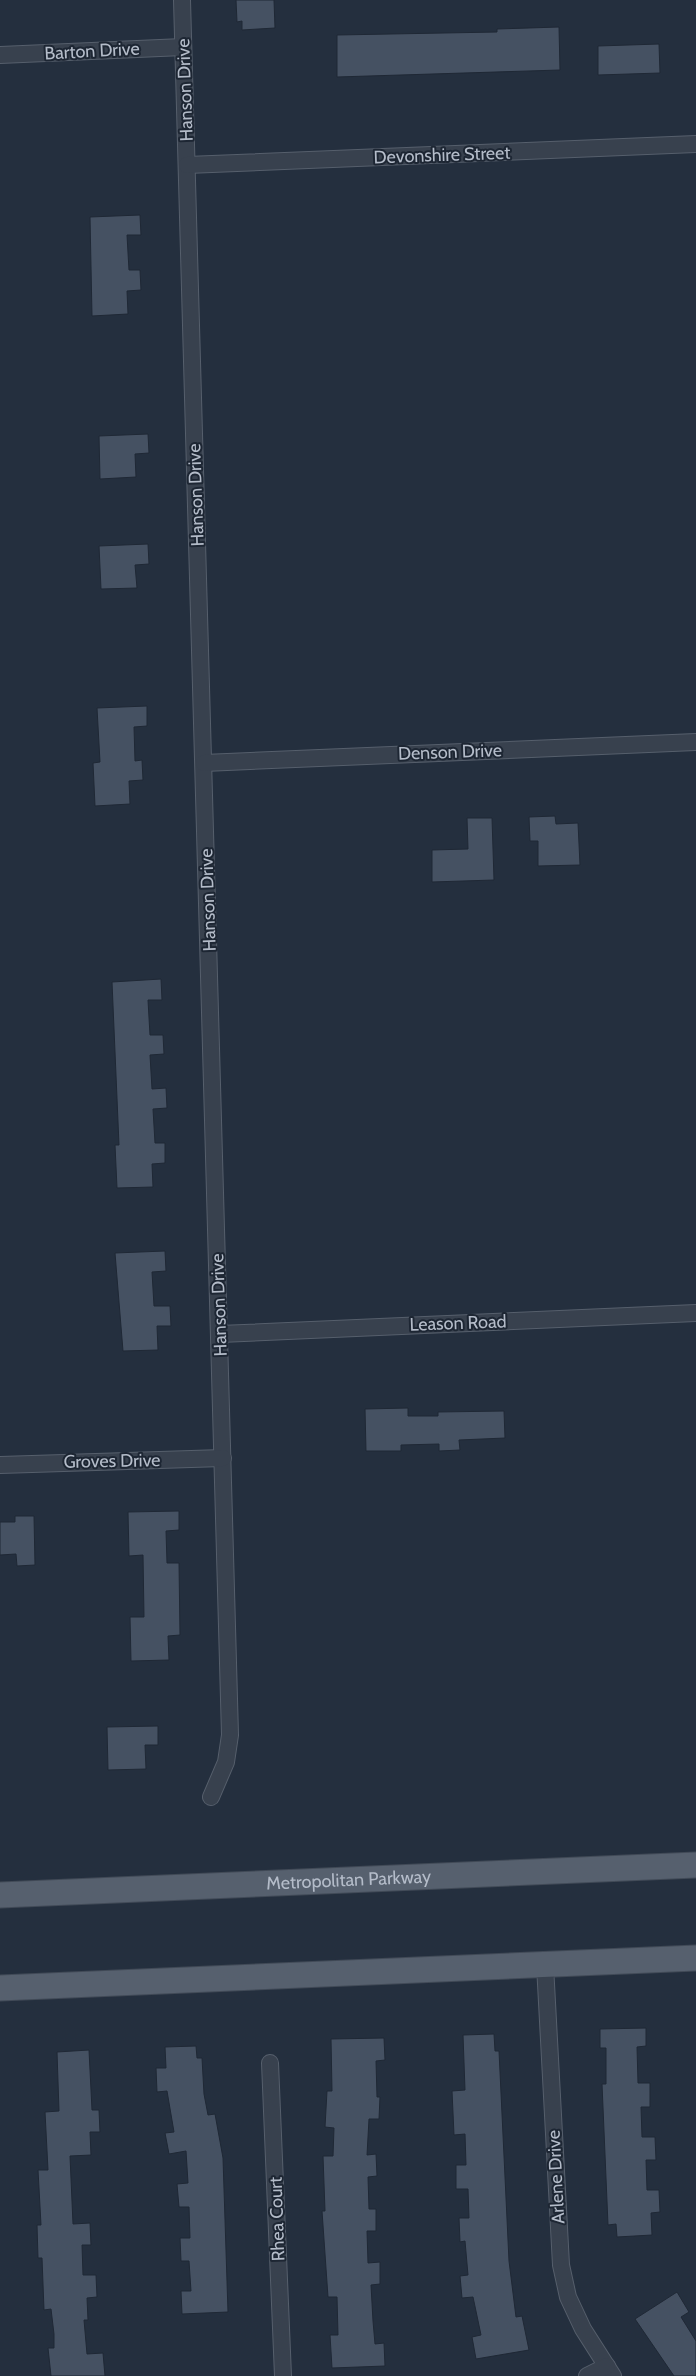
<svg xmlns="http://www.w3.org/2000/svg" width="696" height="2376" viewBox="0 0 696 2376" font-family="Cabin,sans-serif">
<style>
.building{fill:#455162;stroke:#1f2835}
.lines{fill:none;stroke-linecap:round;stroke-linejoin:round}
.street-casing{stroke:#565f6c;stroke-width:18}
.primary-casing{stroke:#414a57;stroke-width:27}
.street{stroke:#38414e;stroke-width:16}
.primary{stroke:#56606e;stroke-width:25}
.labels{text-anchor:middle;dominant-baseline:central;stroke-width:4;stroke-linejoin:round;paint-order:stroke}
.street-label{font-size:18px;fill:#b4bcc9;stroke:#1d2633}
</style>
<rect width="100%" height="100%" fill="#242f3e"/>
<!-- building -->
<g class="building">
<polygon points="236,0 274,0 275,28 242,30 242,21 237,22"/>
<polygon points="559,27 560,70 337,77 337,35 497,32 497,29"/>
<polygon points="659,44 660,73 598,75 598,46"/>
<polygon points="140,215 141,235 127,235 129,270 140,270 141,290 127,291 128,314 92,316 90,217"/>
<polygon points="148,434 149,453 135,454 136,477 100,479 99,436"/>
<polygon points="148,544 149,564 135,565 137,588 101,589 99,546"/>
<polygon points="147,706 147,726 134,727 135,761 142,760 143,780 129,781 130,804 95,806 93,763 100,762 97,708"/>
<polygon points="555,816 556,824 578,823 580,865 538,866 538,841 530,841 529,817"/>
<polygon points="467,818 492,818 494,880 432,882 432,850 468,849"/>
<polygon points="161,979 162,1000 148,1000 150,1035 163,1035 164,1054 150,1055 152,1089 166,1088 167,1108 153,1109 155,1143 165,1143 165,1163 152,1164 153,1187 117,1188 115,1145 119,1145 112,982"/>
<polygon points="165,1251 166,1271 152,1272 154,1306 170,1306 171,1326 157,1326 158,1350 123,1351 115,1253"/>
<polygon points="408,1408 408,1416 438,1416 438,1412 504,1411 505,1438 459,1440 460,1450 439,1451 439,1444 401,1445 401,1451 366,1451 365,1409"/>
<polygon points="179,1511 179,1530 166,1531 167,1563 179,1563 180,1635 168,1636 169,1660 131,1661 130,1617 144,1617 143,1555 129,1556 128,1512"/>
<polygon points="15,1516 34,1516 35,1565 17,1566 16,1554 0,1555 0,1522 15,1522"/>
<polygon points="158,1726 158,1745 145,1745 146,1769 108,1770 107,1727"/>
<polygon points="646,2028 646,2046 637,2047 638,2083 650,2083 650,2107 641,2107 642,2137 655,2137 656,2160 646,2160 647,2190 659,2190 660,2212 651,2213 652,2235 617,2237 616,2224 608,2225 602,2084 606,2084 606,2048 600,2048 600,2029"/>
<polygon points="494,2034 495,2051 499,2051 509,2261 516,2317 522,2316 529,2350 476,2359 472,2337 481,2335 473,2297 462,2298 460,2276 468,2275 465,2241 460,2242 459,2218 469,2218 468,2189 456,2189 456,2165 466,2165 465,2134 454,2135 452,2091 465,2090 463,2035"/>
<polygon points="384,2038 385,2060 376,2061 377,2097 380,2097 379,2119 369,2119 367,2155 376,2154 377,2176 368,2177 369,2209 376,2209 376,2231 367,2231 368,2263 380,2262 380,2284 371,2285 373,2321 375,2344 384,2343 385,2366 332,2368 330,2335 338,2335 337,2297 328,2297 322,2211 325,2211 323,2156 333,2156 334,2128 325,2127 327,2091 332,2091 331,2039"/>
<polygon points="196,2046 197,2058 202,2058 204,2094 208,2115 215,2114 223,2158 228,2312 182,2314 181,2291 191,2291 189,2261 181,2261 180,2238 190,2238 189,2207 179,2207 177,2184 188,2183 186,2151 169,2154 165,2133 174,2132 167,2091 157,2092 156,2068 166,2068 165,2047"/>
<polygon points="89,2050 92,2110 99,2110 100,2132 90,2132 91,2155 70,2156 73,2224 90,2223 91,2245 82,2245 83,2275 96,2275 97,2297 87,2298 88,2320 84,2320 87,2354 103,2353 105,2376 51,2376 48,2348 54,2348 54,2334 51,2309 44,2310 42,2258 38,2258 37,2225 41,2225 38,2170 48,2170 45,2112 59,2111 57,2052"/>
<polygon points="677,2292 689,2312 681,2317 696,2341 696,2376 674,2376 635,2319"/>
</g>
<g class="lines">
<defs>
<g id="street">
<polyline points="182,0 230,1735 226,1762 211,1797"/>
<polyline points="0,55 183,47"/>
<polyline points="187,165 696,144"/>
<polyline points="204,763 696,742"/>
<polyline points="220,1334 696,1313"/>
<polyline points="0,1465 223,1458"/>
<polyline points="545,1965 561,2265 568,2297 583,2329 613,2376"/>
<polyline points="270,2063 283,2376"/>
<polyline points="587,2376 607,2366"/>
</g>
<g id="primary">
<path id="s1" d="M0 1895 696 1865"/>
<polyline points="0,1988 696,1958"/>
</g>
</defs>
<!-- street casing -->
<use href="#street" class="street-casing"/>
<!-- primary casing -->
<use href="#primary" class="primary-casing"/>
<!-- street -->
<use href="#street" class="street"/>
<!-- primary -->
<use href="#primary" class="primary"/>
</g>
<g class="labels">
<!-- street labels -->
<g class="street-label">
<text transform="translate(92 51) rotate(-3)">Barton Drive</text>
<text transform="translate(185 90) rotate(-92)">Hanson Drive</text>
<text transform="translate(442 155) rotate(-2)">Devonshire Street</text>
<text transform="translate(196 495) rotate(-92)">Hanson Drive</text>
<text transform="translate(450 752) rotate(-2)">Denson Drive</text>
<text transform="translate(208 900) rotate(-92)">Hanson Drive</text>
<text transform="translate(219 1305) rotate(-92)">Hanson Drive</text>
<text transform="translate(458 1323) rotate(-2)">Leason Road</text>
<text transform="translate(112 1461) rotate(-1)">Groves Drive</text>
<text stroke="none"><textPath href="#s1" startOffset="349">Metropolitan Parkway</textPath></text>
<text transform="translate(556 2177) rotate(-93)">Arlene Drive</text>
<text transform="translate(277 2219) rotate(-92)">Rhea Court</text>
</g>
</g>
</svg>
